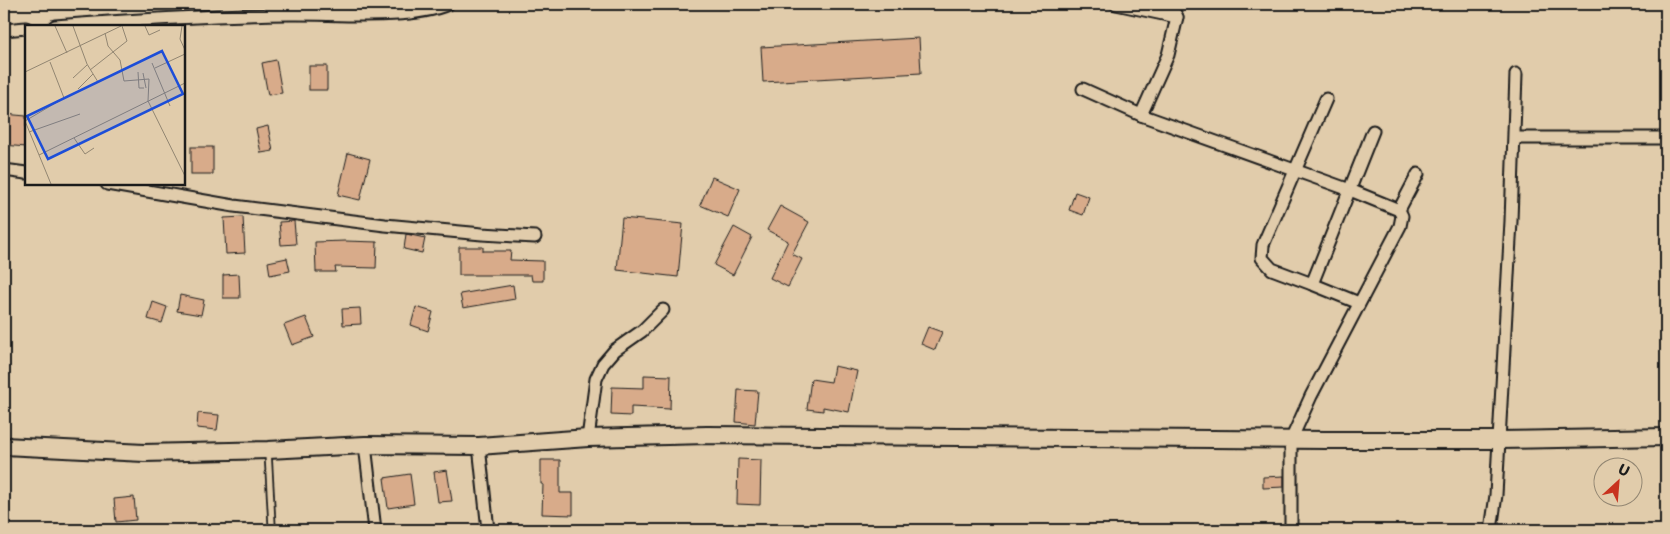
<svg xmlns="http://www.w3.org/2000/svg" width="1670" height="534" viewBox="0 0 1670 534" font-family="'Playpen Sans',sans-serif">
<style>
.building{fill:#d8ab8a;stroke:#1c1c1c}
.lines{fill:none;stroke-linecap:round;stroke-linejoin:round}
.lane-casing{stroke:#1c1c1c;stroke-width:9}
.street-casing{stroke:#1c1c1c;stroke-width:15}
.secondary-casing{stroke:#1c1c1c;stroke-width:20}
.lane{stroke:#e1ccab;stroke-width:5.5}
.street{stroke:#e1ccab;stroke-width:11}
.secondary{stroke:#e1ccab;stroke-width:16}
.inset-road{fill:none;stroke:#928672;stroke-width:1}
.view{fill:#1d4ed8;fill-opacity:0.15;stroke:#1d4ed8;stroke-width:2.5}
.inset-edge{fill:none;stroke:#1c1c1c;stroke-width:2.5}
</style>
<rect width="100%" height="100%" fill="#e1ccab"/>
<filter id="ink" filterUnits="userSpaceOnUse"><feTurbulence type="fractalNoise" baseFrequency=".02" numOctaves="2"/><feDisplacementMap in="SourceGraphic" scale="10" xChannelSelector="R" yChannelSelector="G"/><feConvolveMatrix kernelMatrix="1 2 1 2 8 2 1 2 1" color-interpolation-filters="sRGB"/></filter>
<g filter="url(#ink)">
<!-- building -->
<g class="building">
<polygon points="919,38 921,73 763,82 761,47"/>
<polygon points="276,60 282,93 268,95 262,63"/>
<rect x="309" y="66" width="18" height="24"/>
<polygon points="4,114 26,116 26,147 4,145"/>
<polygon points="268,126 273,151 261,153 256,129"/>
<rect x="191" y="147" width="22" height="27"/>
<polygon points="348,153 370,159 360,200 338,195"/>
<polygon points="712,177 740,189 728,217 700,205"/>
<polygon points="1075,192 1089,197 1083,215 1069,210"/>
<polygon points="780,206 809,222 792,254 802,259 788,287 770,278 788,241 767,230"/>
<polygon points="243,217 245,253 226,254 224,218"/>
<polygon points="622,218 683,224 678,277 617,270"/>
<polygon points="294,221 296,244 281,245 279,222"/>
<polygon points="734,227 752,237 733,275 714,265"/>
<polygon points="406,234 425,238 422,253 404,249"/>
<polygon points="345,241 377,242 376,268 335,267 336,272 316,272 315,242"/>
<polygon points="459,247 483,247 483,251 511,251 510,260 543,261 543,281 532,281 531,275 459,275"/>
<polygon points="287,258 290,271 270,275 268,262"/>
<polygon points="239,274 240,298 223,298 223,275"/>
<polygon points="513,285 515,299 463,308 460,294"/>
<polygon points="180,295 204,300 201,315 177,311"/>
<polygon points="153,302 167,307 162,323 148,319"/>
<polygon points="416,307 433,312 428,331 411,325"/>
<polygon points="360,308 361,324 343,325 342,309"/>
<polygon points="306,317 314,337 292,345 284,325"/>
<polygon points="928,327 942,332 935,350 921,344"/>
<polygon points="834,366 857,371 849,412 823,407 823,411 807,409 811,379 831,382"/>
<polygon points="644,375 671,376 670,409 631,407 631,416 611,415 612,387 644,388"/>
<polygon points="738,390 758,391 755,424 736,422"/>
<polygon points="198,413 219,415 217,430 197,428"/>
<polygon points="738,459 761,460 760,505 737,504"/>
<polygon points="541,460 560,460 560,493 573,493 573,515 542,514 543,484 541,484"/>
<polygon points="447,470 452,501 438,502 434,472"/>
<polygon points="410,474 414,504 388,508 384,478"/>
<polygon points="1284,476 1284,487 1263,488 1263,477"/>
<polygon points="134,497 136,520 116,522 114,499"/>
</g>
<g class="lines">
<defs>
<polyline id="lane" points="268,452 272,525"/>
<g id="street">
<polyline points="1116,4 1177,17"/>
<polyline points="1170,4 1177,17 1168,55 1141,115 1350,190 1399,210 1402,216 1400,226 1311,396 1291,440 1291,530"/>
<path d="M55 26C133 20 211 15 290 14 333 13 409 21 448 4"/>
<polyline points="4,30 26,28"/>
<polyline points="1083,89 1141,115"/>
<polyline points="1515,138 1666,138"/>
<polyline points="4,170 26,173"/>
<polyline points="107,184 234,206 385,225 482,234 535,237"/>
<polyline points="1399,210 1418,174"/>
<polyline points="1312,284 1272,269 1262,258 1263,245 1326,99"/>
<polyline points="1359,303 1312,284 1373,131"/>
<polyline points="588,438 596,379 603,364 615,350 642,331 663,310"/>
<polyline points="365,445 375,530"/>
<polyline points="479,446 488,530"/>
<polyline points="1491,530 1496,495 1511,221 1516,74"/>
</g>
<polyline id="secondary" points="4,446 144,453 268,450 365,445 479,446 588,438 707,435 1326,440 1499,440 1666,437"/>
</defs>
<!-- lane casing -->
<use href="#lane" class="lane-casing"/>
<!-- street casing -->
<use href="#street" class="street-casing"/>
<!-- secondary casing -->
<use href="#secondary" class="secondary-casing"/>
<!-- lane -->
<use href="#lane" class="lane"/>
<!-- street -->
<use href="#street" class="street"/>
<!-- secondary -->
<use href="#secondary" class="secondary"/>
</g>
</g>
<!-- overview -->
<g transform="translate(25 25)">
<rect width="160" height="160" fill="#e1ccab"/>
<path class="inset-road" d="M30 1 42 28M48 1 62 39 73 57M120 1 124 10 135 5M157 1 155 14 160 25M80 8 83 21 95 35 99 56 124 54 123 76 160 151M127 38 145 81M130 43 160 29M65 45 102 16 97 1M0 47 96 1M113 47 114 63H119M118 48 121 63M48 53 62 40M53 64 68 49M0 96 39 73 25 37M0 96 26 159M4 107 55 89M49 113 60 129 69 123M14 130 160 58"/>
<path class="view" d="M137 26 158 69 23 134 2 91Z"/>
<rect width="160" height="160" class="inset-edge"/>
</g>
<!-- margin -->
<rect width="1670" height="534" fill="none" stroke="#e1ccab" stroke-width="20"/>
<rect x="10" y="10" width="1650" height="514" fill="none" stroke="#1c1c1c" stroke-width="2" filter="url(#ink)"/>
<!-- north arrow -->
<g transform="translate(1618 482) rotate(26)"><circle r="24" fill="#e1ccab" stroke="#928672"/>
<path d="M0-4L9 19L0 12L-9 19Z" fill="#c8321e"/>
<text y="-8" font-size="14" font-weight="bold" text-anchor="middle" fill="#1c1c1c">U</text>
</g>
</svg>
